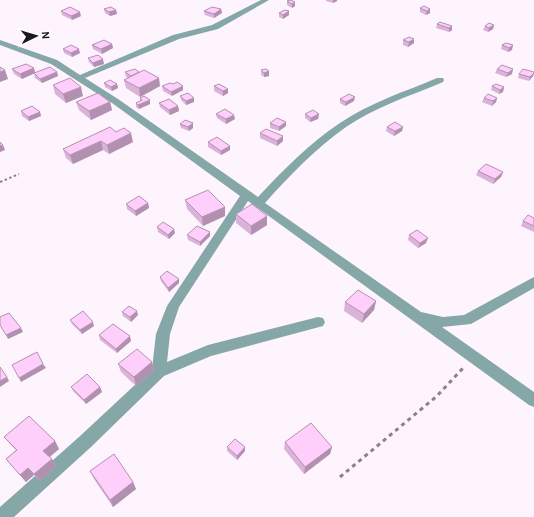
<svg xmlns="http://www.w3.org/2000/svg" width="534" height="517" viewBox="0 0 534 517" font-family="'Alegreya Sans',sans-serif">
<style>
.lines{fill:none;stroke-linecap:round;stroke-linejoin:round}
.path-far1{stroke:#8a828a;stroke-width:2;stroke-dasharray:2.5 2.5;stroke-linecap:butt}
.path{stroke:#8a828a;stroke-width:3;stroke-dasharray:4 4;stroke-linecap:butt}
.street{fill:#86a7a8;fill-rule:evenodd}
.wall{fill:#dbb2d9}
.shaded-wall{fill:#b291b0}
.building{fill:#ffcffc;stroke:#b291b0}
</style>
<rect width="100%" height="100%" fill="#fdf4fd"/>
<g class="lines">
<!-- path-far1 -->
<polyline class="path-far1" points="0,182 19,174"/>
<!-- path -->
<polyline class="path" points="340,477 437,396 464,367"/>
<!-- street -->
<path class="street" d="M261 0H269L218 29 179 39 85 78 118 99 258 197C282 171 310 143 340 123 369 103 404 92 437 78H443L444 80 443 82C410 96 375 107 346 127 316 148 289 176 265 203L421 312 443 317 464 315 534 277V288L471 324 442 327 534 392V407L529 405 248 201 179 307 170 334 167 362 208 345 318 317 323 318 325 322 323 326 211 356 164 376 91 447 14 517H0V507L79 437 152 369 156 334 167 306 240 196 112 103 51 64 0 45V40L57 60 80 75 173 35 212 25Z"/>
</g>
<!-- wall -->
<g class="wall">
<polygon points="290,0 295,6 292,8 287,5 287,1"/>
<polygon points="326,0 337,0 337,1 333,3 326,1"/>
<polygon points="420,8 430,9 430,13 426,15 420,12"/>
<polygon points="104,9 116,10 117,14 110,16 105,13"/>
<polygon points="221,9 222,13 214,18 205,15 204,11"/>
<polygon points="61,11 81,16 72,20 62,15"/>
<polygon points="279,13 289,15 283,19 279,17"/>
<polygon points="437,24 452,26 452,30 449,32 436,28"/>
<polygon points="494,25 493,29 488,32 483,30 485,26"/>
<polygon points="414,39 414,43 408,47 403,45 403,40"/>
<polygon points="506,43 512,50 508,52 501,49 502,45"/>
<polygon points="112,44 113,48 102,54 93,49 92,45"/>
<polygon points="63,49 80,53 72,57 64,53"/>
<polygon points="88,58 104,64 94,67 89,62"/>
<polygon points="34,68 35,73 22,79 14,74 12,69"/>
<polygon points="497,69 512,74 506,77 495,73"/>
<polygon points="261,70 269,76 264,77 261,75"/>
<polygon points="57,72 58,76 42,83 35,78 34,73"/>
<polygon points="125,72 139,72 160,86 140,97 126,88 124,80 128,78 126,77"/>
<polygon points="519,74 533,76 529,81 518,78"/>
<polygon points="104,83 117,84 118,88 112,91 105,87"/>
<polygon points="173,84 183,86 183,90 172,96 163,91 162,86"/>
<polygon points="53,85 83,96 66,103 55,94"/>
<polygon points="214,86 228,89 228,93 223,96 214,91"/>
<polygon points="492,86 504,87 503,92 499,94 491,90"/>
<polygon points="180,96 194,98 194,102 186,105 181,100"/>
<polygon points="140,98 150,104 139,109 136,107 136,103 140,101"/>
<polygon points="484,98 497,98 496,102 492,106 482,102"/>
<polygon points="340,99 354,101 345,106 340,103"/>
<polygon points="76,102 110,102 112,110 91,120 79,110"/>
<polygon points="159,103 178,106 179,111 170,115 160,107"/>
<polygon points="21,111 40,112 41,116 29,121 22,116"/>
<polygon points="216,114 235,119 226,124 217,118"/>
<polygon points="305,114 319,114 318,119 310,122 305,118"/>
<polygon points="193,123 193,128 189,131 181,128 180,124"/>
<polygon points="270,123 286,126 279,131 270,128"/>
<polygon points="387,127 403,127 402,131 394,136 386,131"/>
<polygon points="116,132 133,142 109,154 103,150 73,164 66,158 63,149"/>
<polygon points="260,133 283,141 277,146 260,138"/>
<polygon points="208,142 230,150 221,155 208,147"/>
<polygon points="478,171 503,172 501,177 493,184 476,175"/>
<polygon points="185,200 225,216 203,226 187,209"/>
<polygon points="148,203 149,208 136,216 127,209 126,204"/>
<polygon points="236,214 267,225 251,235 236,223"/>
<polygon points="534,218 534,232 521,226 523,221"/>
<polygon points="157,227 175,233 169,239 158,232"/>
<polygon points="210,232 210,236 200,246 188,240 187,235"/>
<polygon points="409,235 426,243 418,248 408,240"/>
<polygon points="160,277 179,279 179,283 169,292 161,281"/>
<polygon points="376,301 374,310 362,323 344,311 345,302"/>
<polygon points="122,312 138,315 131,322 123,316"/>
<polygon points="70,320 94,326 82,334 72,324"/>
<polygon points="99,335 131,341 117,353 100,340"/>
<polygon points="152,362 154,370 136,386 121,372 118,364"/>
<polygon points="71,387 100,387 102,392 86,404 73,391"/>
<polygon points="4,437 55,441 59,449 50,457 56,466 40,481 34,475 26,482 6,459 16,450 10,444"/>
<polygon points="285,442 332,447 330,454 304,474 284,449"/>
<polygon points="227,447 245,451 237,460 227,451"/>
<polygon points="90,471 133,482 136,489 113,507 94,479"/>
</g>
<!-- shaded-wall -->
<g class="shaded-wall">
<polygon points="333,0 337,0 337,1 333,3"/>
<polygon points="295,2 295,6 292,8 292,4"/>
<polygon points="221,9 222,13 214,18 214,14"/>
<polygon points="430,9 430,13 426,15 427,11"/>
<polygon points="116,10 117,14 110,16 109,12"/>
<polygon points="289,11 289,15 283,19 283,15"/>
<polygon points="80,12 81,16 72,20 71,16"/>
<polygon points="494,25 493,29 488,32 489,28"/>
<polygon points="452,26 452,30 449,32 449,28"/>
<polygon points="414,39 414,43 408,47 409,42"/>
<polygon points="112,44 113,48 102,54 101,49"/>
<polygon points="513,45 512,50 508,52 509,48"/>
<polygon points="79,49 80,53 72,57 71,53"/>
<polygon points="103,59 104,64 94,67 93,63"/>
<polygon points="34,68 35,73 22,79 20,74"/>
<polygon points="513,69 512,74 506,77 508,73"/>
<polygon points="5,70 8,79 0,82 0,72"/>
<polygon points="269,71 269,76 264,77 264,73"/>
<polygon points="57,72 58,76 42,83 40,79"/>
<polygon points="534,73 533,76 529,81 530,77"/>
<polygon points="159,78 160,86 140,97 139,88"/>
<polygon points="117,84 118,88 112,91 111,87"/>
<polygon points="183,86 183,90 172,96 171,92"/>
<polygon points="81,87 83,96 66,103 63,94"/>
<polygon points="504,87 503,92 499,94 500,90"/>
<polygon points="228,89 228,93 223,96 223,91"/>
<polygon points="355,97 354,101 345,106 346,102"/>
<polygon points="194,98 194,102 186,105 186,101"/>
<polygon points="497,98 496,102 492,106 493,101"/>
<polygon points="150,100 150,104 139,109 138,105"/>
<polygon points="110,102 112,110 91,120 89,111"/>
<polygon points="178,106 179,111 170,115 169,110"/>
<polygon points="40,112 41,116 29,121 28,117"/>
<polygon points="319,114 318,119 310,122 311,118"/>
<polygon points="234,115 235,119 226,124 226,119"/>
<polygon points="286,122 286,126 279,131 279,127"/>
<polygon points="193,123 193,128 189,131 188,127"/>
<polygon points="403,127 402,131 394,136 395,131"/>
<polygon points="131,133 133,142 109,154 107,145"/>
<polygon points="283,136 283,141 277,146 277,141"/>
<polygon points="101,141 103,150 73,164 70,155"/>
<polygon points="3,145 5,150 0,152 0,146"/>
<polygon points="230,146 230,150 221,155 221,151"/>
<polygon points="503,172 501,177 493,184 495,179"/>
<polygon points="148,203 149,208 136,216 135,211"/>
<polygon points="225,207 225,216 203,226 202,217"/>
<polygon points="267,216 267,225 251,235 251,226"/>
<polygon points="174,229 175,233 169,239 168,235"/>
<polygon points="210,232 210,236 200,246 200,242"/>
<polygon points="428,238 426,243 418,248 420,243"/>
<polygon points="179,279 179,283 169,292 168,288"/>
<polygon points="376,301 374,310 362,323 364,314"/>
<polygon points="137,311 138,315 131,322 130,317"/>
<polygon points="93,322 94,326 82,334 80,330"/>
<polygon points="21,328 23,332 8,339 6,335"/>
<polygon points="130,336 131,341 117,353 116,349"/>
<polygon points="152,362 154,370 136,386 134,377"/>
<polygon points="43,364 46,368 21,382 19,378"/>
<polygon points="7,377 9,381 0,387 0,381"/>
<polygon points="100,387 102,392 86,404 84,400"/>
<polygon points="55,441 59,449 48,458 43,451"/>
<polygon points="245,447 245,451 237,460 237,456"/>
<polygon points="332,447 330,454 304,474 305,467"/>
<polygon points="52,459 56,466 40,481 34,474"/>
<polygon points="28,468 34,475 26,482 20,475"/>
<polygon points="133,482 136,489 113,507 110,500"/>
</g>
<!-- building -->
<g class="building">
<polygon points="290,0 295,2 292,4 287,1"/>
<polygon points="424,6 430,9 427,11 420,8"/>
<polygon points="70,7 80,12 71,16 61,11"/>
<polygon points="111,7 116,10 109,12 104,9"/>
<polygon points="212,7 221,9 214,14 204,11"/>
<polygon points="285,10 289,11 283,15 279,13"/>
<polygon points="440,22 452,26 449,28 437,24"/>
<polygon points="489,23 494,25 489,28 485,26"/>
<polygon points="409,37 414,39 409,42 403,40"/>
<polygon points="104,40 112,44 101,49 92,45"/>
<polygon points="506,43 513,45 509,48 502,45"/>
<polygon points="71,45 79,49 71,53 63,49"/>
<polygon points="98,55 103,59 93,63 88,58"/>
<polygon points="26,64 34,68 20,74 12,69"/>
<polygon points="502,65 513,69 508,73 497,69"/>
<polygon points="0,67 5,70 0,72"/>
<polygon points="50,67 57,72 40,79 34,73"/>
<polygon points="135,69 139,72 131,76 125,72"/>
<polygon points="266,69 269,71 264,73 261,70"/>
<polygon points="523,69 534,72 534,73 530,77 519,74"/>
<polygon points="144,70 159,78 139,88 124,80"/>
<polygon points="70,78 81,87 63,94 53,85"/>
<polygon points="110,80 117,84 111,87 104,83"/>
<polygon points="177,82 183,86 171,92 162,86 170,83 173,84"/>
<polygon points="219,84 228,89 223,91 214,86"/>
<polygon points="496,84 504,87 500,90 492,86"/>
<polygon points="98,93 110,102 89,111 76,102"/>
<polygon points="188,93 194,98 186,101 180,96"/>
<polygon points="349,94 355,97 346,102 340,99"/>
<polygon points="488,94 497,98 493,101 484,98"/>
<polygon points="144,96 150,100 138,105 136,103 142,100 140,98"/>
<polygon points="169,99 178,106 169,110 159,103"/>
<polygon points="32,106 40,112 28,117 21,111"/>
<polygon points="225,109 234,115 226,119 216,114"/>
<polygon points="313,110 319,114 311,118 305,114"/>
<polygon points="277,118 286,122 279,127 270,123"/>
<polygon points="185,120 193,123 188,127 180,124"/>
<polygon points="395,122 403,127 395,131 387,127"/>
<polygon points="110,127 116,132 124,128 131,133 107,145 101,141 70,155 63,149"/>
<polygon points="266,129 283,136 277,141 260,133"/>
<polygon points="217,137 230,146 221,151 208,142"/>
<polygon points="0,142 3,145 0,146"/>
<polygon points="486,164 503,172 495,179 478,171"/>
<polygon points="208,190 225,207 202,217 185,200"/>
<polygon points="139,196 148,203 135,211 126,204"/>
<polygon points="252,204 267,216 251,226 236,214"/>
<polygon points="528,215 534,218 534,226 523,221"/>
<polygon points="163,222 174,229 168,235 157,227"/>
<polygon points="197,226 210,232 200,242 187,235"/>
<polygon points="417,230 428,238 420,243 409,235"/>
<polygon points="167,271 179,279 168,288 160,277"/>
<polygon points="358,290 376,301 364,314 345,302"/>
<polygon points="129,306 137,311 130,317 122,312"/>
<polygon points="83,311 93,322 80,330 70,320"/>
<polygon points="9,313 21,328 6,335 0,325 0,317"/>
<polygon points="113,324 130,336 116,349 99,335"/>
<polygon points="137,349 152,362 134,377 118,364"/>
<polygon points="37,352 43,364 19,378 12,365"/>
<polygon points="0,367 7,377 0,381"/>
<polygon points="87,374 100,387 84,400 71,387"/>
<polygon points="29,416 55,441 43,451 52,459 34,474 28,468 20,475 6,459 17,450 4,437"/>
<polygon points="311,423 332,447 305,467 285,442"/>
<polygon points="235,439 245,447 237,456 227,447"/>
<polygon points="114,454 133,482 110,500 90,471"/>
</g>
<!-- north arrow -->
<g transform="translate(36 36) rotate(85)" stroke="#ffffff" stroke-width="3" paint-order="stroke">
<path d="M0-3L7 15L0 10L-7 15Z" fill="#1d161d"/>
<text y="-6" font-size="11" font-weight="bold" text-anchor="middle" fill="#1d161d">N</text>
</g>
</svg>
